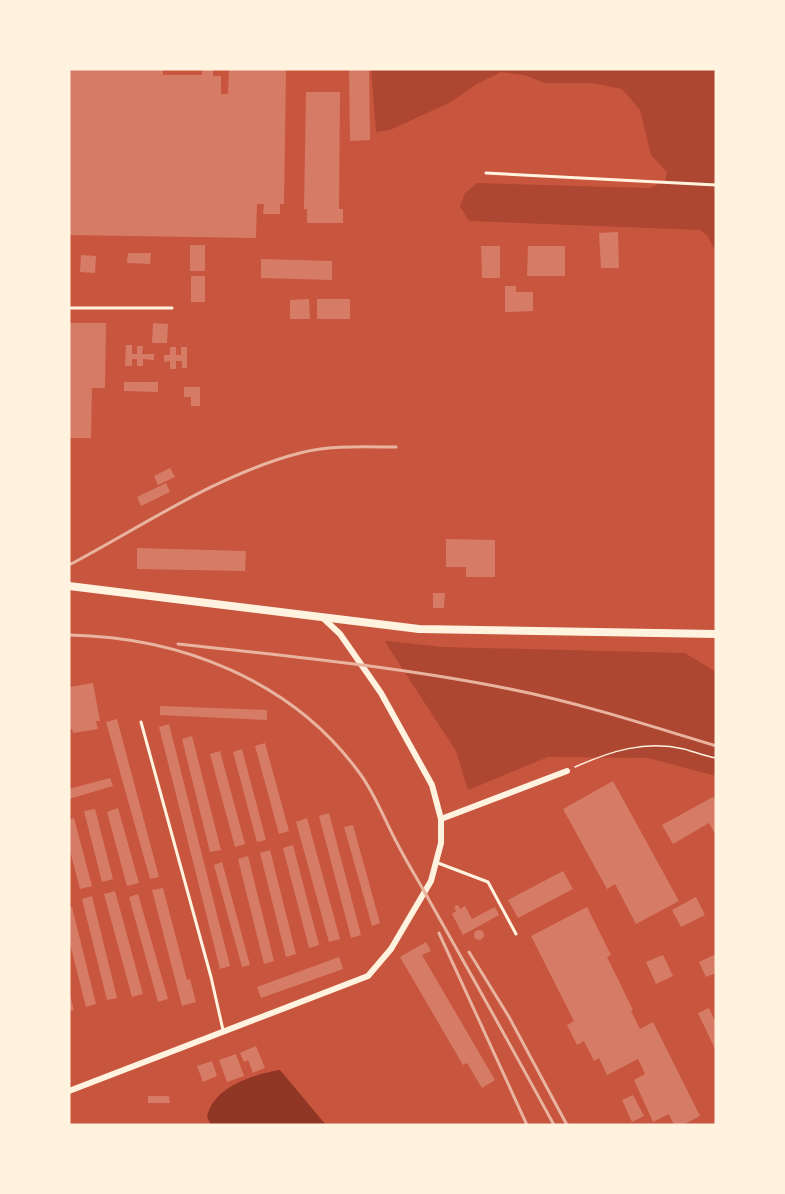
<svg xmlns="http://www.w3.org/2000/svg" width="785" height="1194" viewBox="0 0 785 1194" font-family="Roboto,sans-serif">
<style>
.green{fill:#ae4732}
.water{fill:#8f3625}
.building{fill:#d67c66}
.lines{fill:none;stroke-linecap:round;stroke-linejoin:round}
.path{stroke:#fff3e0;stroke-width:1.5}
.service{stroke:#fff3e0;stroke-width:3}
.minor{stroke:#fff3e0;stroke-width:6}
.tertiary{stroke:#fff3e0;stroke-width:8}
.rail{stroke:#e9b49f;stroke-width:3}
</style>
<rect width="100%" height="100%" fill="#c8553d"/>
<!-- green -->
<g class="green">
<polygon points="371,69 716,69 716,252 707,235 700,230 469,221 460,206 465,193 477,183 650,188 665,181 667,172 651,155 640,110 622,89 592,83 545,83 524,75 501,72 475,85 451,102 390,130 376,132"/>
<polygon points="387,641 443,647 685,653 716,672 716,776 648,758 548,757 468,790 456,751 385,642"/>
</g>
<!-- water -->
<path class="water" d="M280 1070 326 1125H211L207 1117C212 1088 253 1074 280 1070Z"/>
<!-- building -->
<g class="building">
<polygon points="69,69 163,69 163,75 202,75 202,69 213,69 213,76 221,76 221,94 228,94 229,69 286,69 284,204 280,204 280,214 263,214 264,204 257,204 256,238 69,235"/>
<polygon points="349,69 369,69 370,140 350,141"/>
<polygon points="306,92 340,92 339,209 343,209 343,223 307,223 307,209 304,209"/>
<polygon points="618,232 619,268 601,268 599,233"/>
<rect x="190" y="245" width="15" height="26"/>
<polygon points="481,246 500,246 500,278 482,278"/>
<polygon points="528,246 565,246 565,276 527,276"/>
<polygon points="128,253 151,253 150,264 127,263"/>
<polygon points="81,255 96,256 95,273 80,272"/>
<polygon points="261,259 332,261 332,280 261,278"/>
<rect x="191" y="276" width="14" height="26"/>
<polygon points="505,286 516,286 516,292 533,292 533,311 505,312"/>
<polygon points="309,299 310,319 290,319 290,300"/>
<rect x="317" y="299" width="33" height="20"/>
<polygon points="69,323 106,323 105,388 92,388 91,438 69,438"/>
<polygon points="153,323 168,324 167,343 152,343"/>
<polygon points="126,345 132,345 132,354 137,354 137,346 143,346 142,354 154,354 154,360 143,359 143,366 137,366 137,359 132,359 132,366 125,366"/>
<polygon points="170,347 176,347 176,355 181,355 181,347 187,347 187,368 182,368 182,361 176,361 176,369 170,369 170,361 164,362 164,355 170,355"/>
<polygon points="124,382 158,382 158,392 124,391"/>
<polygon points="184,387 200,387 200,406 191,406 191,397 184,397"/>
<polygon points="170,468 175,477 158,485 154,476"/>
<polygon points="166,483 170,492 141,506 137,497"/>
<polygon points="446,539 495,540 495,577 466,577 466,567 446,567"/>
<polygon points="137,548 246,551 245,571 137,569"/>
<polygon points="433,593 445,593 444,608 433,608"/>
<polygon points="93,683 100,721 96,721 98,729 73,733 72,729 69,730 69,687"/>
<polygon points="160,706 267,710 267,720 160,715"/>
<polygon points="117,719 159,877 150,879 106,722"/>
<polygon points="169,724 230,966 220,969 159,727"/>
<polygon points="192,736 221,850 210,852 182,739"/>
<polygon points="265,743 289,831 279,834 255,746"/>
<polygon points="242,749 266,840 257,842 233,752"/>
<polygon points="220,751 245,844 235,847 210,754"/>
<polygon points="110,778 113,786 69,799 69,789"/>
<polygon points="613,781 679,901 636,924 615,884 607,889 563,809"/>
<polygon points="713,797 716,801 716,836 709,823 673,844 662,825"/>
<polygon points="118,808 139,883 127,886 107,812"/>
<polygon points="95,809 113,879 102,882 84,811"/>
<polygon points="329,813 361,935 351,938 319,816"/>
<polygon points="74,818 92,886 80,889 69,847 69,820"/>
<polygon points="307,818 340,939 329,942 296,822"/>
<polygon points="353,825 380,923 372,926 344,827"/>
<polygon points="293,845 319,945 309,948 283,848"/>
<polygon points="270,850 296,954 286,957 260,853"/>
<polygon points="248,856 274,961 264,964 238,859"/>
<polygon points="222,862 250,965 242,967 214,865"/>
<polygon points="563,871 573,889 518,918 508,900"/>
<polygon points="163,888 187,980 190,979 196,1002 182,1006 152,890"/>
<polygon points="115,891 143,994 132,997 104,894"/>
<polygon points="138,894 168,999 158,1002 129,897"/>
<polygon points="92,896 117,998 107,1000 82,899"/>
<polygon points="696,897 705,915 681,927 672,910"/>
<polygon points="458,905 460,909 465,906 472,919 495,907 499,915 463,935 452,914 456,911 454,907"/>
<polygon points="72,907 96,1004 86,1007 69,940 69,908"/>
<polygon points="587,907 611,955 607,957 633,1010 631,1011 640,1029 653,1022 700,1116 683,1125 674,1125 669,1114 653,1122 634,1080 645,1074 638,1059 607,1075 599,1058 594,1061 584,1041 577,1045 567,1025 574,1021 531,936"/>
<circle cx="479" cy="935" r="5"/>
<polygon points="426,942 431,951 422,955 495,1080 482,1088 467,1063 463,1065 400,957"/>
<polygon points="716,954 716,973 706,977 699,962"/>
<polygon points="663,955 673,976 656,984 646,962"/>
<polygon points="339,957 343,969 261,998 257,987"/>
<polygon points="69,992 74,1010 69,1011"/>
<polygon points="709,1008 716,1023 716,1051 698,1013"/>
<polygon points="256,1046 265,1068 253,1073 248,1060 244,1062 240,1053"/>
<polygon points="236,1054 244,1076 227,1082 219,1060"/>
<polygon points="212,1061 217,1076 203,1082 197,1066"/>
<polygon points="633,1095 644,1116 632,1122 622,1100"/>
<polygon points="148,1096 169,1096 170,1103 148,1103"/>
</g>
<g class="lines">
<!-- path -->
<path class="path" d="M575 767C611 751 645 740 684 749 695 752 705 756 716 758"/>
<!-- service -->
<g class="service">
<polyline points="486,173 716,185"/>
<polyline points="69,308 172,308"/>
<polyline points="141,722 211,977 223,1030"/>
<polyline points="438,863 488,882 516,934"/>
</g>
<!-- minor -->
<g class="minor">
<polyline points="441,819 567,771"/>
<polyline points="69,1091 368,976 391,949 431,881 441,843 441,819 432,785 381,693 340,634 323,618"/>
</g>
<!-- tertiary -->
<polyline class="tertiary" points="69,586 419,629 716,634"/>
<!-- rail -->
<g class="rail">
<path d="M69 565C143 526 218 474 300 453 331 445 365 447 396 447"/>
<path d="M69 635C180 637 291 680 358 771 375 793 384 819 397 843 405 859 415 875 424 891 468 969 511 1046 554 1125"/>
<path d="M178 644C289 656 400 667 510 689 580 703 648 725 716 746"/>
<polyline points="439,933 527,1125"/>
<polyline points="469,952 509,1017 567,1125"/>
</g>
</g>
<!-- border -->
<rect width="785" height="1194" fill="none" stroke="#fff3e0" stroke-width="141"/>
</svg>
